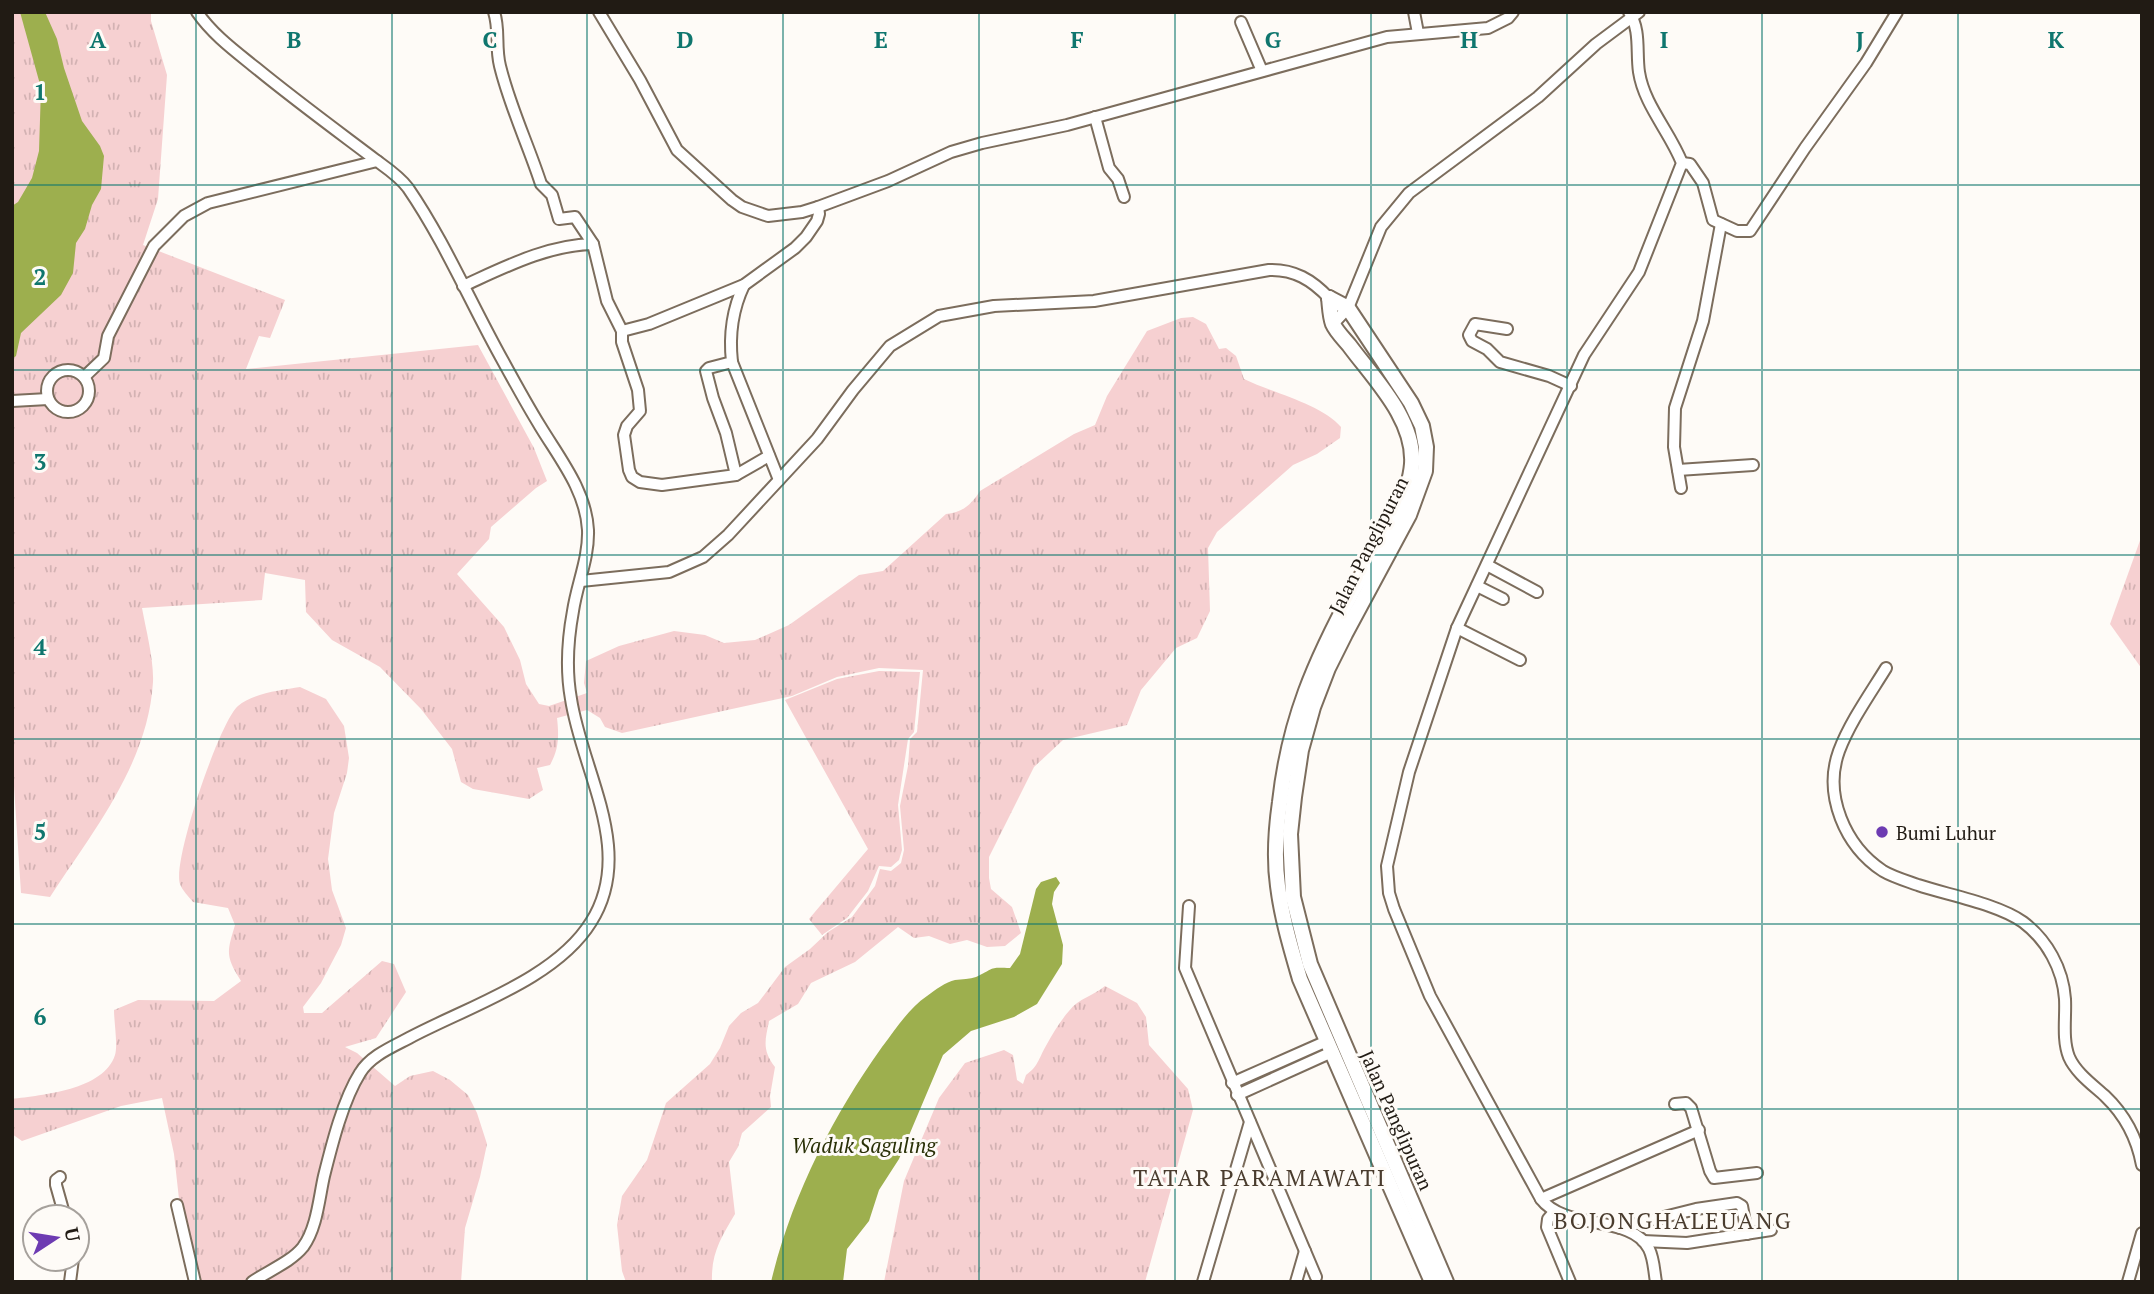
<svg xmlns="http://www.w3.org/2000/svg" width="2154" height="1294" viewBox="0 0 2154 1294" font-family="'PT Serif',serif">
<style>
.grass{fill:url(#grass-tufts)}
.water{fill:#9daf4e}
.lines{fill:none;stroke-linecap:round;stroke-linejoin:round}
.minor-casing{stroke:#7c6d5d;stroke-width:14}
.major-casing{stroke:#7c6d5d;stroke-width:18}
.minor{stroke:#fff;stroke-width:10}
.major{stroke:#fff;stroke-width:14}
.grid{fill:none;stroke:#0f766e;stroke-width:2;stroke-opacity:0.55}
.poi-dot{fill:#6d3bb2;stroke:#fefbf7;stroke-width:2.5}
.labels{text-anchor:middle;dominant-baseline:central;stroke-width:6;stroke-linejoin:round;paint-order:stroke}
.street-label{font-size:19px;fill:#211b14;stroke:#fefbf7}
.poi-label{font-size:19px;fill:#211b14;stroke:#fefbf7;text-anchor:start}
.water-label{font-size:21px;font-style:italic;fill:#2a3107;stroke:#fefbf7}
.quarter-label{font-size:23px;letter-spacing:2px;fill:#4a3c2e;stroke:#fefbf7}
.grid-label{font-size:23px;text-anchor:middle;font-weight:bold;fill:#0f766e;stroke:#fefbf7;stroke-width:6;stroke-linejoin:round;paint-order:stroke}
</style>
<defs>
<pattern id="grass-tufts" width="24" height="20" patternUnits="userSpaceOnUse" patternTransform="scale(1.75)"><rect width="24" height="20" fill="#f6d0d1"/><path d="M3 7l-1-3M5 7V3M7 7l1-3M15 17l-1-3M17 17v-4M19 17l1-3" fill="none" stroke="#d3b2b3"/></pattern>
</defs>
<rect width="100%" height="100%" fill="#fefbf7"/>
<!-- grass -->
<g class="grass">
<path d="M12 12H151V21L167 75 158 199 143 245 285 300 270 338 259 336 246 369 478 345 534 448 547 481 536 488 491 527 489 539 457 574 504 627 520 660 526 684 539 704 549 706 587 693 584 683 586 661 619 646 674 631 705 635 724 643 755 640 789 625 859 575 883 571 946 514C962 513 972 504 980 491L1074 434 1095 425 1107 396 1147 331 1181 318 1193 317 1206 324 1219 349 1226 348 1236 356 1244 379C1270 392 1322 404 1341 427L1340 438 1317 454 1293 465 1217 532 1208 548 1210 611 1197 638 1176 648 1141 690 1127 725 1063 740 1034 767 989 857V878L991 889 1012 907 1021 933 1005 946 987 947 967 940 950 944 929 936 914 938 898 927 855 962 811 983 798 1004 769 1021C765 1041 762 1050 775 1067L770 1096 771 1107 742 1133 738 1147 729 1162 735 1214C721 1238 711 1253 712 1282H626L622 1271 617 1225 622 1196 647 1160 666 1103 710 1064 720 1048 729 1026 741 1013 758 1003 785 967 810 949 828 932 852 917 875 886 880 869 891 871 901 863 904 850 900 806 908 766 910 739 917 732 923 670 879 668 837 677 792 696 622 733 605 727 600 718 587 710 557 718C559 736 559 749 550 765L537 768 543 790 529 799 473 789 461 782 452 749 421 709 380 667 332 640 306 612 305 580 265 573 262 600 142 608C146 630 154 660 153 682 148 764 93 831 50 897L21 893 12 756Z"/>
<polygon points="2142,535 2142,669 2110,624"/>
<polygon points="879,671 920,672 914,732 908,739 898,805 902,850 899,860 891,867 879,866 868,891 847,918 822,935 809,919 868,849 785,700 837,679"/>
<path d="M300 687 326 699 344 726 349 758 347 773 334 813 328 859 332 890 346 928 341 945 321 983 303 1007 304 1013H322L382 961 394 964 406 992 376 1038 345 1047 357 1053 395 1086 410 1076 433 1071 450 1080 468 1095 477 1113 487 1144 480 1177 465 1228 461 1282H199L179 1199 174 1154 162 1098 121 1106 22 1141 12 1134V1099C42 1095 104 1090 115 1055 118 1045 114 1022 114 1010L138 1000 214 1001 241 981C225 956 227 952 235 925L228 908 193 902C189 897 182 890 180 884 172 861 220 721 238 706 253 693 282 690 300 687Z"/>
<path d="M1105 986 1137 1003 1146 1017 1149 1045 1188 1089 1193 1110 1145 1282H884L904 1181 939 1098 965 1063 1004 1050 1013 1055 1017 1080 1023 1084 1026 1075C1039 1066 1039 1057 1047 1044 1053 1033 1061 1020 1069 1011 1079 998 1093 996 1105 986Z"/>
</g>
<!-- water -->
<g class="water">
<polygon points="20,12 45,12 57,39 64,68 82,121 100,146 104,156 101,189 92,205 85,229 76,243 73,273 61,295 21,333 16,356 12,359 12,206 18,202 32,178 39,151 41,88"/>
<path d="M1056 877 1060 883 1054 892 1052 904 1063 945 1062 964 1037 1004 1014 1017 971 1031 943 1055 899 1159 879 1190 869 1221 847 1249 843 1282H771C791 1198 832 1117 882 1047 896 1029 908 1009 927 996 935 990 946 982 955 980 962 979 970 979 976 977 995 968 988 967 1010 968L1020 954 1036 889 1041 882Z"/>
</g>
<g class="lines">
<defs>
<g id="minor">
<path d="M197 12C213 35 235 51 256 68 295 100 336 130 377 161"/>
<path d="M494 12C500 30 495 46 500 66 510 107 528 144 541 184L552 195 559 219 575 217 593 244 607 301 622 331 649 324 744 285 795 248 806 237 817 221 819 214 818 207"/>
<polyline points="599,12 640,80 677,150 732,200 742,207 768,216 802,212 818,207 888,181 951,152 982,143 1067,125 1387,37 1488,28 1508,18 1513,12"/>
<polyline points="1414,12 1418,33"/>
<path d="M1629 12C1641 30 1636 52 1639 72 1644 105 1670 132 1682 163L1639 272 1584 355 1457 628 1409 772 1387 866 1389 893 1394 909 1430 996 1541 1199C1565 1231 1632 1214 1649 1249 1654 1259 1654 1271 1656 1282"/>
<polyline points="1241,22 1262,71"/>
<polyline points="1095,117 1109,168 1118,179 1124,197"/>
<polyline points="1682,163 1690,164 1703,183 1713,220 1737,231 1750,231 1805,148 1866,63 1897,12"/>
<path d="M463 286C505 267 547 245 593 244"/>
<polyline points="1333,324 1348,308 1381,227 1409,193 1538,97 1596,44 1639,12"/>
<polyline points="1507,329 1475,324 1469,335 1472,341 1487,349 1500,362 1549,376 1571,386"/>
<path d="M622 331V342L638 390 640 411 627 426 624 435 629 470 632 477 640 482 662 485 736 475 726 433 713 398 706 371 709 368 732 362C729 335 732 310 744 285"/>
<polyline points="732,362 779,480"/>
<circle cx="68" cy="391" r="21"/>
<path d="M84 377 104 358 108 336 154 246 184 216 208 203 377 161C388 169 400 177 408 188 445 242 471 304 503 361 515 383 527 405 540 426 560 459 586 491 588 530 589 558 577 584 573 611 568 638 566 671 571 699 582 772 636 851 591 922 556 979 467 1007 409 1038 392 1047 370 1056 360 1073 343 1100 332 1144 324 1176 319 1198 317 1228 303 1247 291 1262 268 1271 252 1282"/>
<polyline points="12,401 48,399"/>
<polyline points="1678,470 1753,465"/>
<polyline points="736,475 769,456"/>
<polyline points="1681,488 1674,447 1675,408 1703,321 1721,224"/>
<polyline points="1487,565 1537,592"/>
<path d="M581 581 669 572 703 557 728 535 817 439 853 390 890 346 939 316 994 306 1094 301 1269 270C1294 269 1312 280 1329 298"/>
<polyline points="1477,586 1503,599"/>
<polyline points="1457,628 1520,660"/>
<path d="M1886 668C1870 694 1850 722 1839 751 1823 795 1845 846 1883 871 1893 877 1907 881 1918 885 1948 895 1998 904 2023 922 2047 940 2063 969 2065 999 2066 1018 2062 1039 2069 1057 2076 1073 2093 1085 2105 1096 2125 1115 2137 1138 2142 1165"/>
<polyline points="1189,906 1185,968 1316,1277"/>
<polyline points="1232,1083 1327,1041"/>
<polyline points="1237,1095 1332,1052"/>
<polyline points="1675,1104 1686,1103 1691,1108 1710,1171 1714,1178 1757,1173"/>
<polyline points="60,1177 56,1180 56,1185 65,1217"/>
<polyline points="1541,1199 1699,1130"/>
<polyline points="177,1205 195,1282"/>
<polyline points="1554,1212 1548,1219 1547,1227 1570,1282"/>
<polyline points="1620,1228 1696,1209 1737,1203 1742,1206 1747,1234"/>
<polyline points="1643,1241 1687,1243 1771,1230"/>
<polyline points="70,1282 73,1259"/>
<polyline points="1203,1282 1250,1122"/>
<polyline points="1296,1282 1305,1251"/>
<polyline points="2128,1282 2142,1233"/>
</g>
<g id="major">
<polyline points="1329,298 1348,308 1411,403 1422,426 1426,447 1425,471 1409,515 1345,634 1328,668 1313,707 1301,750 1294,797 1290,834 1293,897 1310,964 1446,1282"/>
<path d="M1329 298C1330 306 1330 316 1333 324 1336 331 1344 339 1349 345 1374 379 1415 419 1412 464 1409 504 1373 554 1354 589 1315 661 1289 720 1280 802 1276 830 1274 858 1278 886 1282 918 1291 948 1300 979L1432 1282"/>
</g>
</defs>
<!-- minor casing -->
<use href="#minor" class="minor-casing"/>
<!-- major casing -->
<use href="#major" class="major-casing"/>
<!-- minor -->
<use href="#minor" class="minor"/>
<!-- major -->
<use href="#major" class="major"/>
</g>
<!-- grid -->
<path class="grid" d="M196 12V1282M392 12V1282M587 12V1282M783 12V1282M979 12V1282M1175 12V1282M1371 12V1282M1567 12V1282M1762 12V1282M1958 12V1282M12 185H2142M12 370H2142M12 555H2142M12 739H2142M12 924H2142M12 1109H2142"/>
<!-- markers -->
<circle class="poi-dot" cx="1882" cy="832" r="7"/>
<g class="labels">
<!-- street labels -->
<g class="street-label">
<text transform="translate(1368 545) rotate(-63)">Jalan Panglipuran</text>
<text transform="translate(1397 1120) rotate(66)">Jalan Panglipuran</text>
</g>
<!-- poi labels -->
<g class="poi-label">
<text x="1896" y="832">Bumi Luhur</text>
</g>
<!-- water labels -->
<g class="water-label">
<text x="864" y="1145">Waduk Saguling</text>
</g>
<!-- quarter labels -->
<g class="quarter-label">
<text x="1260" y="1177">TATAR PARAMAWATI</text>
<text x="1673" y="1220">BOJONGHALEUANG</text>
</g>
</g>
<g class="grid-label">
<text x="98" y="48">A</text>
<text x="294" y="48">B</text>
<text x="490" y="48">C</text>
<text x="685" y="48">D</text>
<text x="881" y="48">E</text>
<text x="1077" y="48">F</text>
<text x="1273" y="48">G</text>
<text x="1469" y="48">H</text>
<text x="1664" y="48">I</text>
<text x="1860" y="48">J</text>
<text x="2056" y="48">K</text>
<text x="40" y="100">1</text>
<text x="40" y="285">2</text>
<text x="40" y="470">3</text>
<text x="40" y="655">4</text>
<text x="40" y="840">5</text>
<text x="40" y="1025">6</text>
</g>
<!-- border -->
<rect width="2154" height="1294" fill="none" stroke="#211b14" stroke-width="28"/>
<!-- north arrow -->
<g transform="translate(56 1238) rotate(78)"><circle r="33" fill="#fefbf7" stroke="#a6a19c" stroke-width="2"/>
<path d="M0-5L12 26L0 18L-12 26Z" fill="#6d3bb2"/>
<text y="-10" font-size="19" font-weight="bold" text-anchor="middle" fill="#211b14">U</text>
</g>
</svg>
